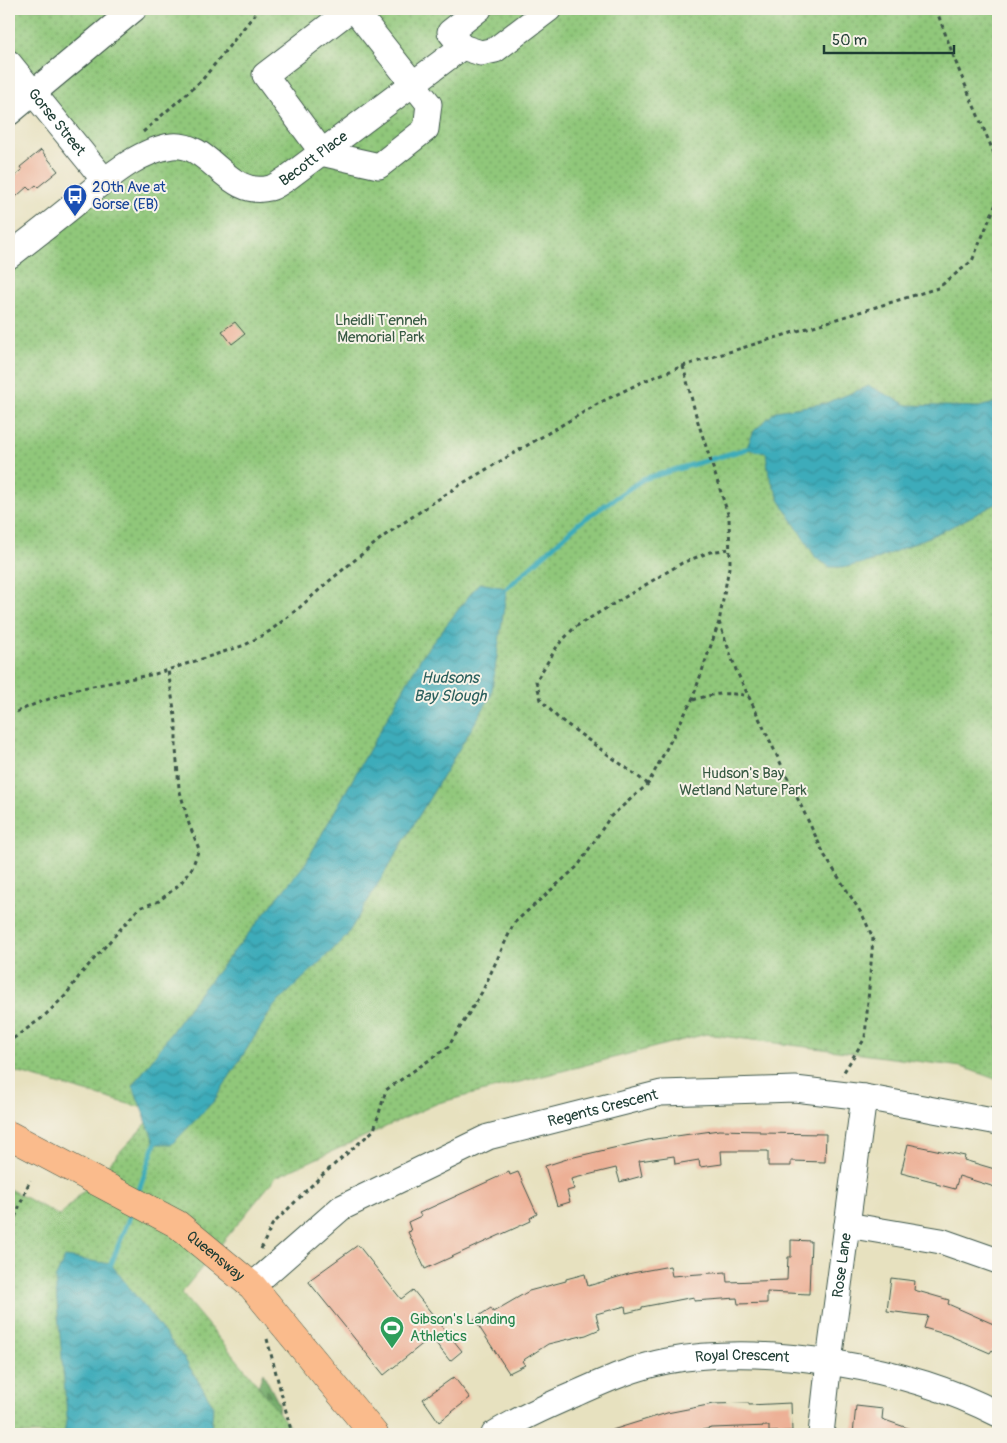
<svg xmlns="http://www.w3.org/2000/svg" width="1007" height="1443" viewBox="0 0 1007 1443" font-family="Pangolin,sans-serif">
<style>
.forest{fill:url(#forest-firs);stroke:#4a744f}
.park{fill:url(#park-dots);stroke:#588257}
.water{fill:url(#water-waves);stroke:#2e7477}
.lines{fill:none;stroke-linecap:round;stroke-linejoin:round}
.stream{stroke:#3dacba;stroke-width:5}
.building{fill:#edb096}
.minor-casing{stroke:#3d5649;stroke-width:27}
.major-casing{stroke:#3d5649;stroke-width:29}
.path{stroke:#3d5649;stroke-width:3;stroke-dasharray:4 4;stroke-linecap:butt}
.minor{stroke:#fff;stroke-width:25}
.major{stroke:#fabb8c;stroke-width:28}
.labels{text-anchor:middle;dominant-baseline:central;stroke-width:4;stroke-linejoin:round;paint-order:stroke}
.street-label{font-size:15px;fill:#1f3d34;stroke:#f7f3e8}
.transit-label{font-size:15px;fill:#164399;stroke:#f7f3e8;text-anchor:start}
.park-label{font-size:15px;fill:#365942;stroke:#f7f3e8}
.leisure-label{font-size:15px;fill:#27864d;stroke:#f7f3e8;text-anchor:start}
.water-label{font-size:16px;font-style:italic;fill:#285e5c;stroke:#f7f3e8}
</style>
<defs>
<pattern id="forest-firs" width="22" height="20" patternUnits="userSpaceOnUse" patternTransform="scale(1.25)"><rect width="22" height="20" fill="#74ac6a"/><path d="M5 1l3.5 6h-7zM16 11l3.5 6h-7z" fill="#5f8d58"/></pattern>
<pattern id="park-dots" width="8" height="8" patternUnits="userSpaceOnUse" patternTransform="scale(1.25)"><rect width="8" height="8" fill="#90c77a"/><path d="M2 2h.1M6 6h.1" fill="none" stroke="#75a365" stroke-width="1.8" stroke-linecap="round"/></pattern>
<pattern id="water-waves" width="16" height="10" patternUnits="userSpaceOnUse" patternTransform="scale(1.25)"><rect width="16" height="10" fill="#3dacba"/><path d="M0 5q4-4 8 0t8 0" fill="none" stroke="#338d98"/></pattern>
</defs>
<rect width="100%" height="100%" fill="#f7f3e8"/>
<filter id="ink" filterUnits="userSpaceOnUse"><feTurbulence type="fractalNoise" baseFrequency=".02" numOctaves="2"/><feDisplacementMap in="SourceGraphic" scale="10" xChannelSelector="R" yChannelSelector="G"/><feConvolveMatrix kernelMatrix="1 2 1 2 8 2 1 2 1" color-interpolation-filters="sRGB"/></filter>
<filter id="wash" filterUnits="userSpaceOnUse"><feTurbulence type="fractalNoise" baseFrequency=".0096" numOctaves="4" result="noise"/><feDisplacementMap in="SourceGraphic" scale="20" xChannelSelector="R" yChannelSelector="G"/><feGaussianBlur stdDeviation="1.12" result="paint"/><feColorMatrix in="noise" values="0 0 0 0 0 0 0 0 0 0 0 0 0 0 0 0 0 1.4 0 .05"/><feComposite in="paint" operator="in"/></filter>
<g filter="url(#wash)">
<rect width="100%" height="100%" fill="#e7e1bf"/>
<!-- forest -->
<polygon class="forest" points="263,1373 279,1404 276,1434 241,1434"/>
<!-- park -->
<polygon class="park" points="9,9 998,9 998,1080 962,1067 706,1034 438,1103 276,1177 181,1293 249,1374 295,1434 9,1434 9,1189 60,1216 157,1112 9,1070 9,247 106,168 9,54"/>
<!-- water -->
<g class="water">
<polygon points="869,386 907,405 979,407 998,402 998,503 945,530 873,561 846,567 830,567 816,558 780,501 769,475 766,453 746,449 754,431 776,411 826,403"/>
<polygon points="479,583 507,588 491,696 346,937 274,1006 214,1101 172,1144 155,1144 133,1086 195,999 305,864 422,656"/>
<polygon points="65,1257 111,1264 184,1358 213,1405 211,1434 64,1434 67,1415 55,1279"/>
</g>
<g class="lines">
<!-- stream -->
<g class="stream">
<polyline points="507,588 579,523 643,479 746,449"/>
<polyline points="138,1193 155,1144"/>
<polyline points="111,1264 132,1211"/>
</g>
</g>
<g id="blocks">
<!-- building -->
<g class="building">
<polygon points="41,150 58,171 38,187 36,185 30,190 27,187 9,203 9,182 22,170 20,167"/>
<polygon points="235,322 245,334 232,344 222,331"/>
<polygon points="719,1130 760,1131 760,1133 826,1134 825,1162 791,1161 791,1166 768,1166 768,1151 721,1151 722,1164 700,1167 699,1160 675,1164 674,1156 639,1161 642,1176 620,1182 616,1168 571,1179 574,1189 567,1191 570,1202 557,1206 545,1166 570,1158 648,1140"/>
<polygon points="908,1144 965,1156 964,1160 998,1170 998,1188 959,1176 955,1189 936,1184 936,1182 901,1173"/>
<polygon points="509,1172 510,1175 518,1172 537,1214 530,1218 531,1221 425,1269 408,1232 411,1231 408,1222 421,1216 419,1213"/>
<polygon points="791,1240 811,1241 809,1294 767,1292 767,1303 738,1304 737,1298 694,1301 694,1297 642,1307 642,1309 626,1313 625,1306 596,1314 600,1329 586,1335 548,1344 522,1361 525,1365 509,1373 474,1319 491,1308 493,1312 529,1291 566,1281 566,1279 585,1274 588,1286 632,1273 670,1266 672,1276 726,1272 727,1282 787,1280 788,1257 791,1257"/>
<polygon points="358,1245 401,1299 413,1290 462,1351 450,1361 431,1337 384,1375 308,1281"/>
<polygon points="891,1278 915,1281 914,1290 949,1300 948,1304 998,1326 998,1354 992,1350 990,1353 948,1335 924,1328 928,1316 887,1311"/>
<polygon points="454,1377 470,1398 439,1422 423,1399"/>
<polygon points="749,1403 749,1405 791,1403 792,1431 769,1432 769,1426 712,1428 682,1434 610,1434 609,1431 667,1413 713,1404"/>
<polygon points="856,1406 883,1409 882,1419 919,1432 919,1434 853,1434"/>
</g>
</g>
</g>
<g filter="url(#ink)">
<use href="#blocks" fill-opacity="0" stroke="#3d5649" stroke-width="1"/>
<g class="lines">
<defs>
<g id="minor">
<polyline points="462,47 481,53 495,50 549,9"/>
<path id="s1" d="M9 63 105 181"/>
<polyline points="9,113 134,9"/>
<polyline points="322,152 265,75 351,9"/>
<polyline points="321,153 379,166 426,129 429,104 354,9"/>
<path id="s2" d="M9 256C31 239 53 222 75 204 102 183 137 150 172 146 211 142 227 199 270 188 275 187 281 182 286 179L462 47 450 32 479 9"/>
<polyline points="847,1225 941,1241 998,1261"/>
<path id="s3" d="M252 1286 341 1208 488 1137 661 1093 795 1089 864 1097 998 1122"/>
<path id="s4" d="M494 1434C520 1418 547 1406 575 1394 604 1381 635 1367 667 1361 768 1343 908 1367 998 1414"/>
<path id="s5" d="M821 1434 829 1361 864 1097"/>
</g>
<g id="major">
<path id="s6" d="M9 1135 177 1224 252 1286 374 1434"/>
</g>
</defs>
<!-- minor casing -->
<use href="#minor" class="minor-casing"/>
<!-- major casing -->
<use href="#major" class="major-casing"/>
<!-- path -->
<g class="path">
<polyline points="936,9 958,68 996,158 998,180"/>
<polyline points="143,132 202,80 259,9"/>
<polyline points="683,366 697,419 729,517 730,562 719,622 736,670 825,856 863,916 873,938 865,1038 842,1075"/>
<path d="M693 700C715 693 727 692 749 696"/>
<polyline points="9,715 35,704 77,689 155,674 245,645 270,631 299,608 328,582 384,536 458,486 601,402 644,381 683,366 938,288 972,261 998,199"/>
<polyline points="648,784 557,717 541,700 536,681 558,645 575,627 682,563 710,552 730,549"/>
<polyline points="9,1045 11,1040 42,1018 65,996 80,975 139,908 159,901 181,883 192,868 199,849 189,824 179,788 176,749 176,723 168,670"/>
<polyline points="9,1232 30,1180"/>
<polyline points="261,1249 272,1225 320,1177 374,1130 386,1090 448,1047 482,992 514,923 578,866 610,817 648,784 692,700 719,622"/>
<polyline points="267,1339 292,1434"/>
</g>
<!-- minor -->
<use href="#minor" class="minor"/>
<!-- major -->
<use href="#major" class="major"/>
</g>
</g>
<!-- icons -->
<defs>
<symbol id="bus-pin" viewBox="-11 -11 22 30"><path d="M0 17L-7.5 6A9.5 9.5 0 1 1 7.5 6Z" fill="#1a4fb4" stroke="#f7f3e8"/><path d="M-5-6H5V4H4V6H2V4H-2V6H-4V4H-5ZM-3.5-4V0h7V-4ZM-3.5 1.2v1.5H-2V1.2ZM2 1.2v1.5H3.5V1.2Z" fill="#fff"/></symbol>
<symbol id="stadium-pin" viewBox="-11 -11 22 30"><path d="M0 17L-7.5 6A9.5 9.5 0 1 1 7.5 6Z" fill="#2e9e5b" stroke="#f7f3e8"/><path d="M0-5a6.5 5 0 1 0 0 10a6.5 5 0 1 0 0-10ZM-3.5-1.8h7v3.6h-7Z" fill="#fff"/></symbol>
</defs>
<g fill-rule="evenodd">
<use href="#bus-pin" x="61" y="182" width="28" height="38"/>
<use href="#stadium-pin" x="378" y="1314" width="28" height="38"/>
</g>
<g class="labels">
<!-- street labels -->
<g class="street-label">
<text stroke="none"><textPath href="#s1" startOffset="76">Gorse Street</textPath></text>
<text stroke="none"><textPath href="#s2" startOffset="362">Becott Place</textPath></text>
<text stroke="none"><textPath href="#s3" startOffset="400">Regents Crescent</textPath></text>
<text stroke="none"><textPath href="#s6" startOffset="240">Queensway</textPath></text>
<text stroke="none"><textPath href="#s5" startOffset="170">Rose Lane</textPath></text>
<text stroke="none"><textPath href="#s4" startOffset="264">Royal Crescent</textPath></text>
</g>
<!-- transit labels -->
<g class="transit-label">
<text x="92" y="187">20th Ave at<tspan x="92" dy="17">Gorse (EB)</tspan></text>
</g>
<!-- park labels -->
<g class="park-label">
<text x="381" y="320">Lheidli T'enneh<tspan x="381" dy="17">Memorial Park</tspan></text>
<text x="743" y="773">Hudson's Bay<tspan x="743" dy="17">Wetland Nature Park</tspan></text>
</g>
<!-- leisure labels -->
<g class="leisure-label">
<text x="410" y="1319">Gibson's Landing<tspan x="410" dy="17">Athletics</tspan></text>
</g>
<!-- water labels -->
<g class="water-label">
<text x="450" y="678">Hudsons<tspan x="450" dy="18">Bay Slough</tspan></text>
</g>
</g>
<!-- margin -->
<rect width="1007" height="1443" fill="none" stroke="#f7f3e8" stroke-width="30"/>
<!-- scale -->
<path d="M824 45v8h130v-8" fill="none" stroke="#1f3d34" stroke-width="2.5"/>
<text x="832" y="45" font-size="15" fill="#1f3d34" stroke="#f7f3e8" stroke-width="4" paint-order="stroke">50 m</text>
</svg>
